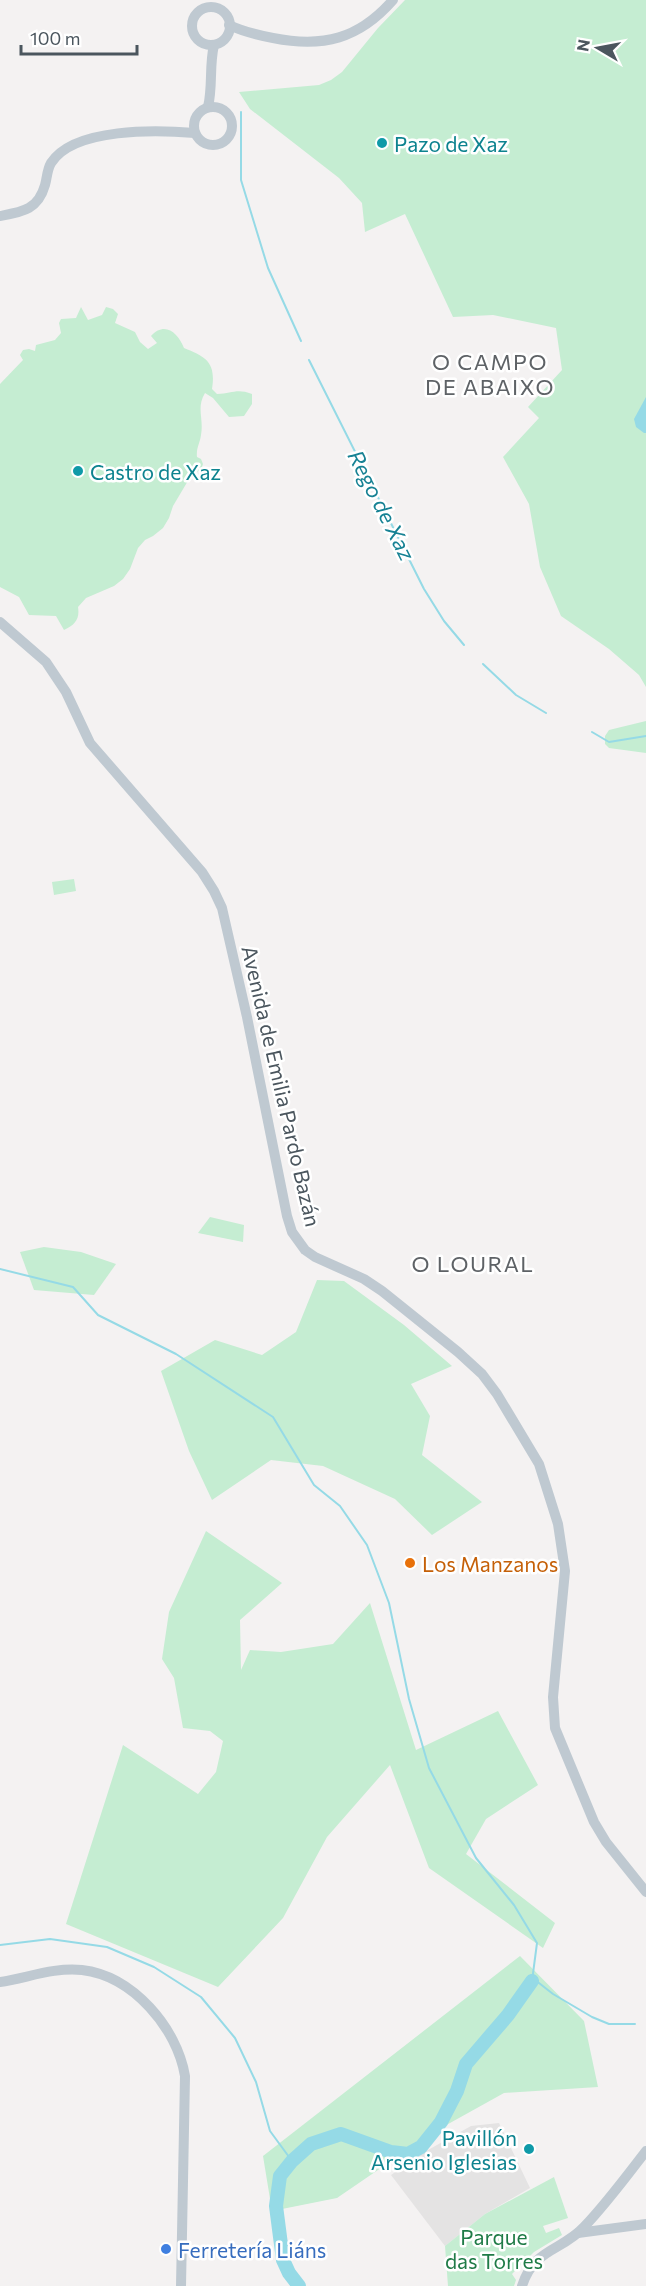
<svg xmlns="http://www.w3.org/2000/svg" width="646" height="2286" viewBox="0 0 646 2286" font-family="Commissioner,sans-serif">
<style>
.education{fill:#e4e3e3}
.green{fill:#c5edd2}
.water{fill:#95dae6}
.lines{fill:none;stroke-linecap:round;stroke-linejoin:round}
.stream{stroke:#95dae6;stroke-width:2}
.river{stroke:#95dae6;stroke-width:14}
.secondary{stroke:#bfc9d1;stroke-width:10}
.culture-dot{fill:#0f9aa8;stroke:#fff;stroke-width:2}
.food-dot{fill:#e8710a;stroke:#fff;stroke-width:2}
.shop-dot{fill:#3f7fe0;stroke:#fff;stroke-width:2}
.labels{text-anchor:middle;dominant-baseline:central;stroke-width:5;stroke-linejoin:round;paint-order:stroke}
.culture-label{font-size:21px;fill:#0d838f;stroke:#fff;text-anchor:start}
.street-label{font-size:21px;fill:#4b565e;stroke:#fff}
.food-label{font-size:21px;fill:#c56008;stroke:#fff;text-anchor:start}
.park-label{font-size:21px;fill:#1f7b47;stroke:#fff}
.shop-label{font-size:21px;fill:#366cbe;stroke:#fff;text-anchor:start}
.neighbourhood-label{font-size:22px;letter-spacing:1.5px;fill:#5e6266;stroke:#fff}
.water-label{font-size:22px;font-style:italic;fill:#178294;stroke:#fff}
</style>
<rect width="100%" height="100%" fill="#f4f2f2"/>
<!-- education -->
<polygon class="education" points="499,2123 530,2188 485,2214 445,2246 391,2175 428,2150 471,2126"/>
<!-- green -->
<g class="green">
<polygon points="405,0 646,0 646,687 639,675 609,649 561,616 540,567 529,504 503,457 539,418 528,407 562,370 556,328 493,315 453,317 405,214 365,232 362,203 339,178 250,109 239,92 319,85 331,80 342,72 378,28"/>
<path d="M81 307 88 320 102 315 106 307 113 309 118 314 115 323 135 332 140 342 148 349 157 343 151 336C165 321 178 333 184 348 207 357 216 363 212 389L217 394C232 394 236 388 252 394V404L244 416 229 417 213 398 205 393C196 408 204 418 201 435 200 443 196 448 197 457L201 459 203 464 201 470 192 474 173 506 169 518 163 528 153 536 145 540 138 548 130 569 123 579 114 586 86 598 78 607C80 619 75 625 64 630L56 616 29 615 19 597 0 587V384L23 360 20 355 23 350 29 349 35 351 36 345 55 340 61 333 59 323 61 319 76 318Z"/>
<polygon points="646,721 646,753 609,748 605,744 605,736 609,730"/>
<polygon points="74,879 76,891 54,895 52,882"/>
<polygon points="210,1217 244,1225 243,1242 198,1233"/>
<polygon points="44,1247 81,1252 116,1264 94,1295 34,1290 20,1252"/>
<polygon points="317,1280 344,1281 404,1325 452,1366 411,1384 430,1416 422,1455 482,1502 432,1535 395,1499 323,1466 271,1460 212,1500 189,1451 161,1371 215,1340 262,1355 296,1332"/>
<polygon points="206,1531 282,1583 240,1620 241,1670 250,1650 281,1652 333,1644 370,1603 416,1750 498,1711 538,1785 486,1819 466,1854 555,1923 543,1948 429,1868 390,1765 327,1837 283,1918 218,1987 66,1924 123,1745 198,1794 216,1772 223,1741 210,1731 183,1728 174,1678 162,1659 169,1612"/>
<polygon points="520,1956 584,2021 598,2087 504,2093 432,2133 337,2198 272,2211 263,2156"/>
<polygon points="554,2177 568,2218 543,2226 546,2233 559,2228 562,2235 534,2252 512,2274 516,2280 514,2286 448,2286 445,2246 485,2214"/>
</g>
<!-- water -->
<polygon class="water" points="646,397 646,433 644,433 636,427 634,419"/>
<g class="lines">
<!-- stream -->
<g class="stream">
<polyline points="241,112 241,180 268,268 301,341"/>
<polyline points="309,360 424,589 444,621 464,645"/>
<polyline points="483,664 516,695 546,713"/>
<polyline points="592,732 609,742 646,736"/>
<polyline points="0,1269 73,1287 98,1315 176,1354 273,1417 314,1485 340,1506 367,1545 389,1603 409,1699 429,1768 476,1858 514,1905 537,1943 532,1981 539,1983 553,1994 592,2017 609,2024 635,2024"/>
<polyline points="0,1945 50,1939 107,1947 154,1967 201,1997 235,2038 256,2082 270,2131 292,2161"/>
</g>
<!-- river -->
<polyline class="river" points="299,2286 289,2273 283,2260 276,2206 280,2176 292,2161 311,2144 341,2134 391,2152 408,2154 421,2147 441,2122 457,2091 466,2064 508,2015 532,1981"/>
<!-- secondary -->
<g class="secondary">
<circle cx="211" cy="26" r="19"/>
<path d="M229 25C244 32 257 35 273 38 323 48 359 39 393 0"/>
<circle cx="213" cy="126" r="19"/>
<path d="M208 107C213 86 209 66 214 45"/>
<path d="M0 216C22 212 38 210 45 185 47 178 47 170 51 163 74 127 158 130 195 133"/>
<polyline points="0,622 46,662 66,692 90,743 202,872 214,891 222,908 247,1017 287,1216 292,1232 305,1250 315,1257 364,1279 382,1291 458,1352 482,1374 497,1394 539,1464 558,1524 565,1571 553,1697 555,1728 594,1822 606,1842 646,1892"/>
<path d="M0 1982C27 1978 54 1967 82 1970 133 1976 177 2028 185 2076L181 2286"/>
<polyline points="578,2233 646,2224"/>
<path d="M522 2286C534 2248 562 2251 584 2227 606 2204 626 2177 646 2151"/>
</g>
</g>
<!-- markers -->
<g class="culture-dot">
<circle cx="382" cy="143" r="6"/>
<circle cx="78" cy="471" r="6"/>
<circle cx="529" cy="2149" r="6"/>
</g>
<circle class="food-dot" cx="410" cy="1563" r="6"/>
<circle class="shop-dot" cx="166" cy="2249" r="6"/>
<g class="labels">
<!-- culture labels -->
<g class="culture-label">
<text x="394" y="143">Pazo de Xaz</text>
<text x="90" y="471">Castro de Xaz</text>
<text x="517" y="2137" text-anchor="end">Pavillón<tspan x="517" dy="24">Arsenio Iglesias</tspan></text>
</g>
<!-- street labels -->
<g class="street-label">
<text transform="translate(282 1086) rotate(77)">Avenida de Emilia Pardo Bazán</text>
</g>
<!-- food labels -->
<g class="food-label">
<text x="422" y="1563">Los Manzanos</text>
</g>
<!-- park labels -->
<g class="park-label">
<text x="494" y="2236">Parque<tspan x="494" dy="24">das Torres</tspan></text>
</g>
<!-- shop labels -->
<g class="shop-label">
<text x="178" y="2249">Ferretería Liáns</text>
</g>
<!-- neighbourhood labels -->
<g class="neighbourhood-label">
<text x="490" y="361">O CAMPO<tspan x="490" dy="25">DE ABAIXO</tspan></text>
<text x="473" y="1263">O LOURAL</text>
</g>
<!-- water labels -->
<g class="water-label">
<text transform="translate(382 505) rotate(63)">Rego de Xaz</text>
</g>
</g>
<!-- north arrow -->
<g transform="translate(598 48) rotate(280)" stroke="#ffffff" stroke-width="4.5" paint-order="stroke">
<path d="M0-4.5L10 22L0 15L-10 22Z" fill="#4b565e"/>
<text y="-9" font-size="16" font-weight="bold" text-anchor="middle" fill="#4b565e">N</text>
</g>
<!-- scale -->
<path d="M21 45v9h116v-9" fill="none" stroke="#4b565e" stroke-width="3"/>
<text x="30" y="45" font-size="18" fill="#4b565e" stroke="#ffffff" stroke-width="4.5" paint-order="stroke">100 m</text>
</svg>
